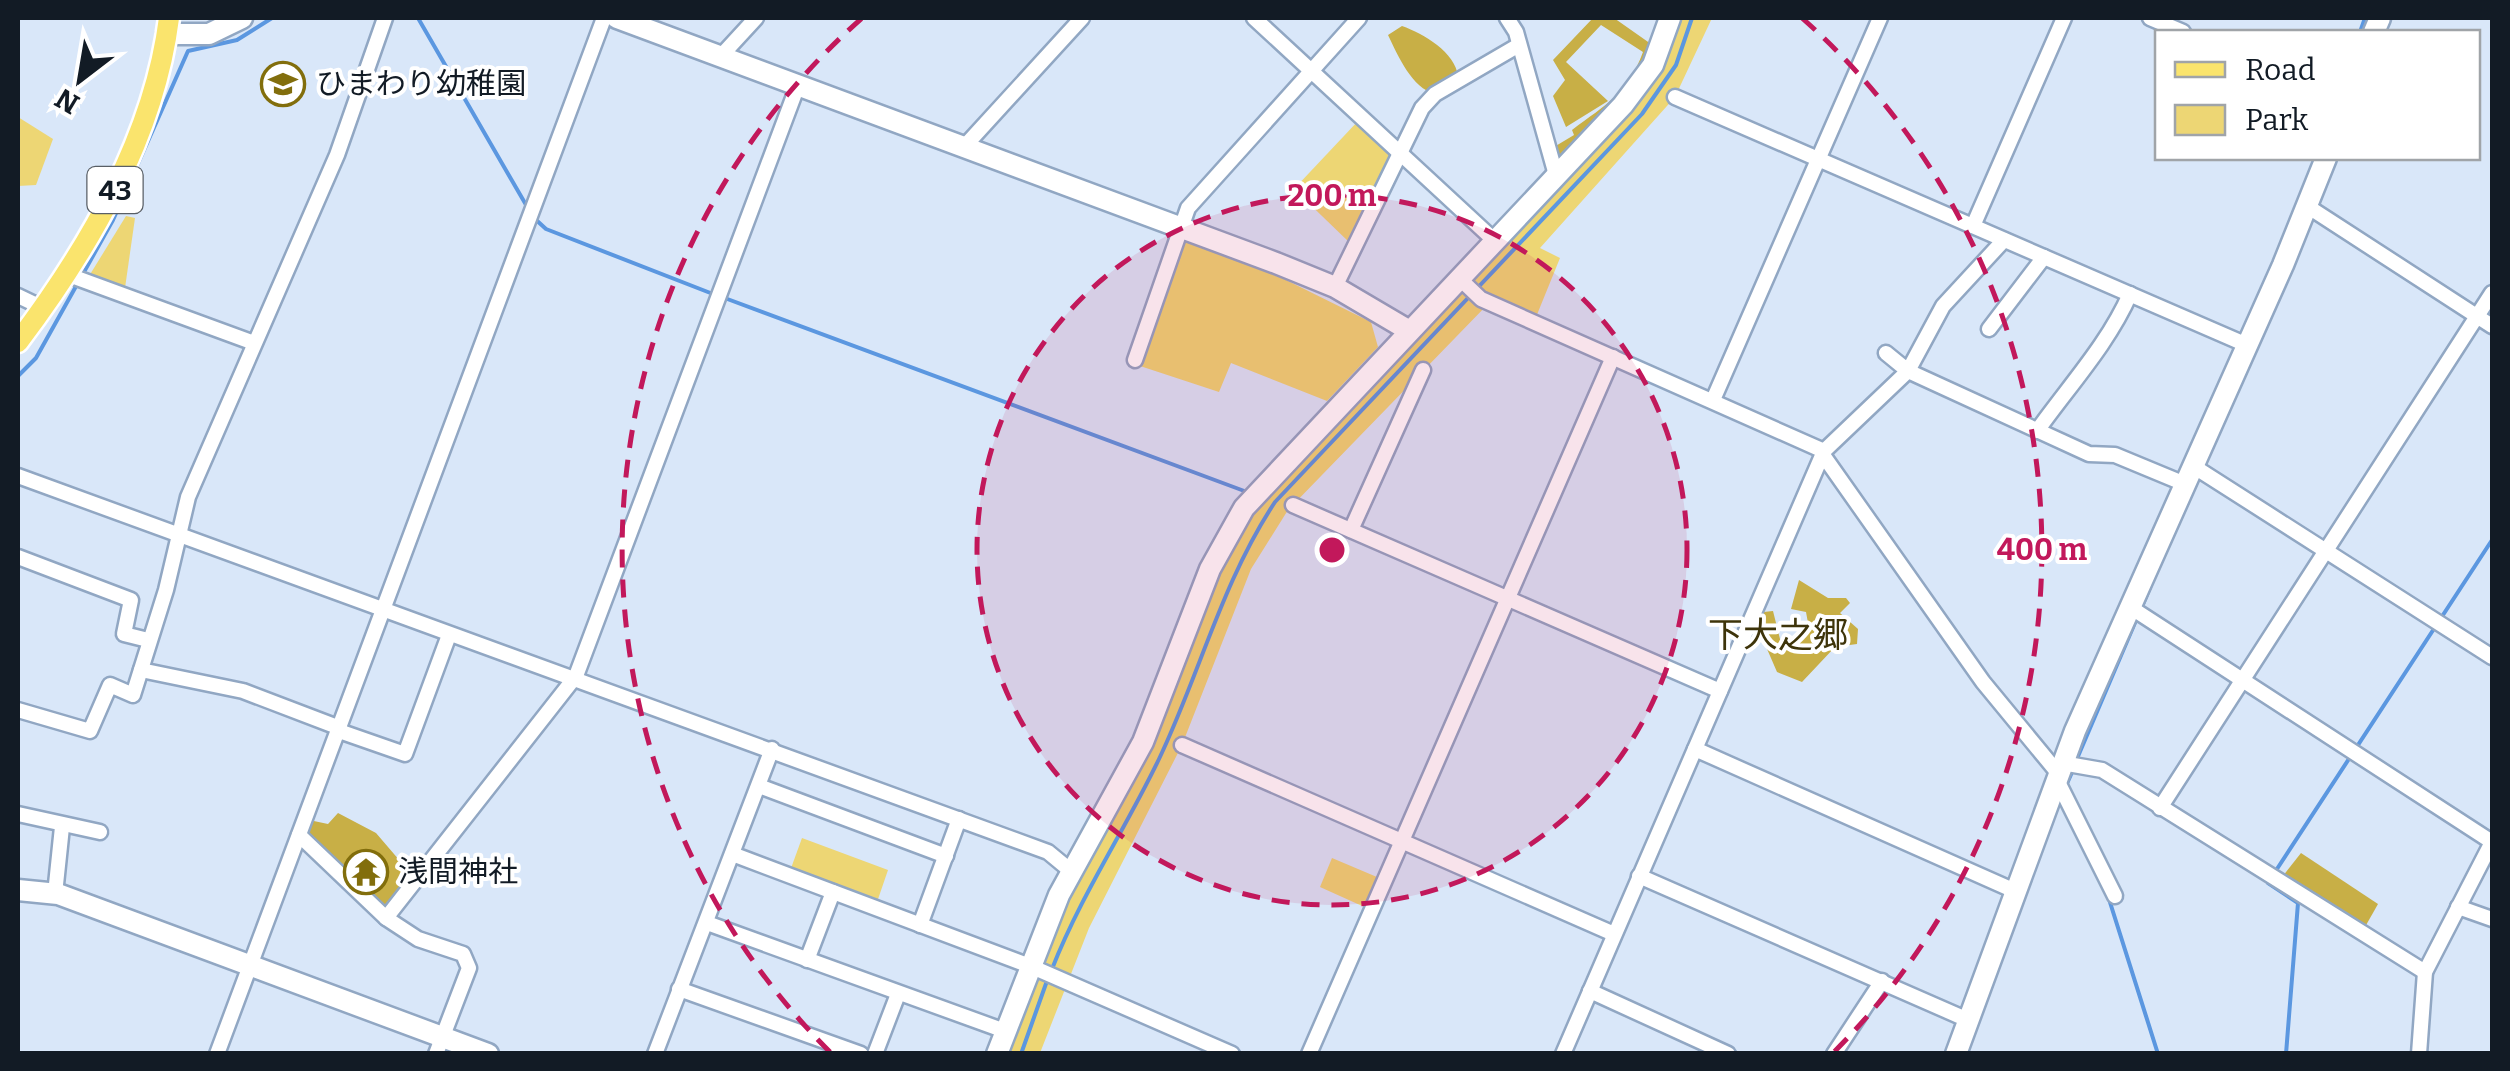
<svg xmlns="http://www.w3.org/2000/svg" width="2510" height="1071" viewBox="0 0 2510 1071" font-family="Bitter,'Noto Sans JP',serif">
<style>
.green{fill:#edd674}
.forest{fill:#c8af46}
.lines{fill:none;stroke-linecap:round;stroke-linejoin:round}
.stream{stroke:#5b97e0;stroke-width:4}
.street-casing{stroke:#91a7c3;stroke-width:19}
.secondary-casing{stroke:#91a7c3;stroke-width:25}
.primary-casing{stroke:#fff;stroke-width:25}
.street{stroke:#fff;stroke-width:14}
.secondary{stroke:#fff;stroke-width:20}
.primary{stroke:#fae46d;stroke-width:20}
.ring{fill:none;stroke:#c2185b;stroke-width:5;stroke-dasharray:18 12}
.labels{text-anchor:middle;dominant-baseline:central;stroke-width:8;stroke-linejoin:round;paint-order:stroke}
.shield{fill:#fff;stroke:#595f66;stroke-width:2.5}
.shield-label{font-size:28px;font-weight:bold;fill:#121b25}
.poi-label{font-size:30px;fill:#121b25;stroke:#fff;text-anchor:start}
.quarter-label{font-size:35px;fill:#3e340a;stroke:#fff}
.centre{fill:#c2185b;stroke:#fff;stroke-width:5}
.ring-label{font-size:30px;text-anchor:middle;font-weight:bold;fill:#c2185b;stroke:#fff;stroke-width:8;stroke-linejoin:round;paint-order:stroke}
</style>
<rect width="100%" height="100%" fill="#d9e7f9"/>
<!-- green -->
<g class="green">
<polygon points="1669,18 1712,18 1675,97 1540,248 1560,258 1534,322 1489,303 1288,510 1251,569 1182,745 1089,928 1040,1053 997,1054 1032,962 1148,746 1231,529 1611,118"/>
<polygon points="18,117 53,139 36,185 18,186"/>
<polygon points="1359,120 1400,154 1350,243 1294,189"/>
<polygon points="126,216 135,218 124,295 86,281"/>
<polygon points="1184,239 1286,280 1371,322 1378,347 1327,401 1231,363 1219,392 1137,365"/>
<polygon points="802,838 888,870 877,902 790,871"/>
<polygon points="1332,858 1384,880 1371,910 1320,887"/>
</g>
<!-- forest -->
<g class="forest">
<path d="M1593 18H1614L1651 44 1638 76 1560 162 1554 147 1574 135 1572 130C1606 104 1627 95 1643 52L1601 25 1566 62 1608 101 1566 127 1553 96 1565 80 1553 60Z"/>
<path d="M1402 26C1424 34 1455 52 1458 76L1435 94C1412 88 1398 56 1388 35Z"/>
<polygon points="1799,580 1828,598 1846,598 1850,603 1840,613 1858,629 1857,644 1835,647 1802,682 1777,672 1761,635 1749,625 1754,613 1773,611 1780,639 1792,647 1808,623 1806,612 1791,609"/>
<polygon points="338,813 376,833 412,875 386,918 303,839 309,820 328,824"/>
<polygon points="2301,853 2378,904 2365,927 2279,881"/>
</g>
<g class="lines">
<!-- stream -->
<g class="stream">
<polyline points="418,18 529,210"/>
<polyline points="2360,32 2365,18"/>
<polyline points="534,218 546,229 713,294"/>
<polyline points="722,297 1247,492"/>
<polyline points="18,376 36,358 113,220 188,51 237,40 272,18"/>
<polyline points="2141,609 2151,585"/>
<polyline points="2076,761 2137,618"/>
<polyline points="2065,788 2073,770"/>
<polyline points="2275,872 2492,540"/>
<polyline points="2270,880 2268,883 2298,903 2286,1054"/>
<polyline points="2108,896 2158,1054"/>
<path d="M1052 969C1081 895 1125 830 1159 759 1200 673 1222 582 1275 502L1642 114 1676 65 1692 18"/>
<polyline points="1021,1054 1048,978"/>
</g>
<defs>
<g id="street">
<polyline points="1254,18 1494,240"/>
<polyline points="1507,18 1516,32 1556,175"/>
<polyline points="2150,18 2183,32"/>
<polyline points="721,56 756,18"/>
<polyline points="1675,97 2247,345"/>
<polyline points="964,147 1082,18"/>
<polyline points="2307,206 2492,326"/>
<polyline points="1973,226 2064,18"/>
<polyline points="66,274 254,343"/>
<polyline points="1458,277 1481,299 1824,451"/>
<polyline points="1335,287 1422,108 1435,94 1519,45"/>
<polyline points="18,296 43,308"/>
<polyline points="1989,329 2044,257"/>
<polyline points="1886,353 1908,371 1943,306 2004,240"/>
<polyline points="1135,360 1188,208 1359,18"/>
<polyline points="1713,400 1880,18"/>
<path d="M2037 431C2069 386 2108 344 2130 294"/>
<polyline points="1823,455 1983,682 2058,773"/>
<polyline points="2193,466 2492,657"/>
<polyline points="18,476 1048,852 1071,871"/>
<polyline points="1293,505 1720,691"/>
<polyline points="1351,530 1423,370"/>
<polyline points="18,557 131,600 124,634 148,640"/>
<polyline points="2130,607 2492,842"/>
<polyline points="141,670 243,691 340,728"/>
<polyline points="18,710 90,731 110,685 133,695 166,590 188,497 337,155 385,18"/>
<polyline points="339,731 405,754 449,635"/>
<polyline points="1182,745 1614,934"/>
<polyline points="1695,749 2015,891"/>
<polyline points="2062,763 2102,770 2425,972"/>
<polyline points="2056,778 2115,896"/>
<polyline points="759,786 946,856"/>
<polyline points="2160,808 2492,293"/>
<polyline points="18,814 100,832"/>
<polyline points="299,835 386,918"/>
<polyline points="735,855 1030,966 1232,1054"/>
<polyline points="1639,876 1968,1020"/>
<polyline points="55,894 62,827"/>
<polyline points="2458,907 2492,919"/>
<polyline points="707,923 1005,1031"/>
<polyline points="920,925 959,819"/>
<polyline points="807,960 833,892"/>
<polyline points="679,989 861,1054"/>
<polyline points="1590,991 1728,1054"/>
<polyline points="217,1054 604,18"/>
<polyline points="436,1054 469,968 463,954 418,939 386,918 576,676 798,85"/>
<polyline points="655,1054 772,749"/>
<polyline points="875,1054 898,994"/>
<polyline points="1309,1054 1613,357"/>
<polyline points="1563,1054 1824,451 1908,371 2089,454 2115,455 2185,484"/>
<polyline points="1834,1054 1882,981"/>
<polyline points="2419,1054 2425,972 2492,842"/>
</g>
<g id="secondary">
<polyline points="617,18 1276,263 1335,287 1408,330"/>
<polyline points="2374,32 2380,18"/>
<polyline points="167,34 209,34 242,18"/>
<polyline points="18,890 58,894 488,1054"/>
<polyline points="997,1054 1059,895 1143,742 1210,569 1244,508 1623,105 1653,65 1670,18"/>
<polyline points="1956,1054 2075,731 2283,265 2326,158"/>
</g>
<path id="primary" d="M18 342C89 248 154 137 169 18"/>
</defs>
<!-- street casing -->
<use href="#street" class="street-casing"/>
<!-- secondary casing -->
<use href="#secondary" class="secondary-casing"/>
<!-- primary casing -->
<use href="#primary" class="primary-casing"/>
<!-- street -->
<use href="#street" class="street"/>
<!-- secondary -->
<use href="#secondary" class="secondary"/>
<!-- primary -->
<use href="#primary" class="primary"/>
</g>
<!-- distance rings -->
<circle cx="1332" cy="550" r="355" fill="#c2185b" fill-opacity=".12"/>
<g class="ring">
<circle cx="1332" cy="550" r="355"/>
<path d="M830 1052A710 710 0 0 1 862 18M1802 18A710 710 0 0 1 1834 1052"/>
</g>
<!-- icons -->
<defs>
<symbol id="school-ring" viewBox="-11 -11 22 22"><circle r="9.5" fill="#fff" stroke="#826e0c" stroke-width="1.5"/><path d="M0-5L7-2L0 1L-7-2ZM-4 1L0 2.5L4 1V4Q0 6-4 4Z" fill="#826e0c"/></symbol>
<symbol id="temple-ring" viewBox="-11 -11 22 22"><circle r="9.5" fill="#fff" stroke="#826e0c" stroke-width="1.5"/><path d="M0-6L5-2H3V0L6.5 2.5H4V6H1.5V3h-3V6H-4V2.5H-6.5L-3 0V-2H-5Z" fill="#826e0c"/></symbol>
</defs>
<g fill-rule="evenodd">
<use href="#school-ring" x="258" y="59" width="50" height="50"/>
<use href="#temple-ring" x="341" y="847" width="50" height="50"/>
</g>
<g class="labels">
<!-- shield labels -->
<rect class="shield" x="87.5" y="167" width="55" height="46" rx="8"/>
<g class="shield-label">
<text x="115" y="190">43</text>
</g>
<!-- poi labels -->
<g class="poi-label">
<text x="316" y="84">ひまわり幼稚園</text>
<text x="398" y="872">浅間神社</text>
</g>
<!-- quarter labels -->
<g class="quarter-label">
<text x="1778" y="635">下大之郷</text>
</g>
</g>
<circle cx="1332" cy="550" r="15" class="centre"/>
<g class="ring-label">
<text x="1332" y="206">200 m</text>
<text x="2042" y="560">400 m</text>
</g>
<!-- border -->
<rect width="2510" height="1071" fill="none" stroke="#121b25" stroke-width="40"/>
<!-- legend -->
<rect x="2155" y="30" width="325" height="130" fill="#ffffff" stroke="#a0a4a8" stroke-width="2.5"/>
<rect x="2175" y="62" width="50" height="15" fill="#fae46d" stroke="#a0a4a8" stroke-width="2.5"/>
<text x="2245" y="80" font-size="30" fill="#121b25">Road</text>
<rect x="2175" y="105" width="50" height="30" fill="#edd674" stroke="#a0a4a8" stroke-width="2.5"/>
<text x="2245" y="130" font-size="30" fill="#121b25">Park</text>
<!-- north arrow -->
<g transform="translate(80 80) rotate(211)" stroke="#ffffff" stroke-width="8" paint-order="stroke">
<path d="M0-8L18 38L0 25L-18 38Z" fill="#121b25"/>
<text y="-15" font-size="28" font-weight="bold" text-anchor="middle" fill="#121b25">N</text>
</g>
</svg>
